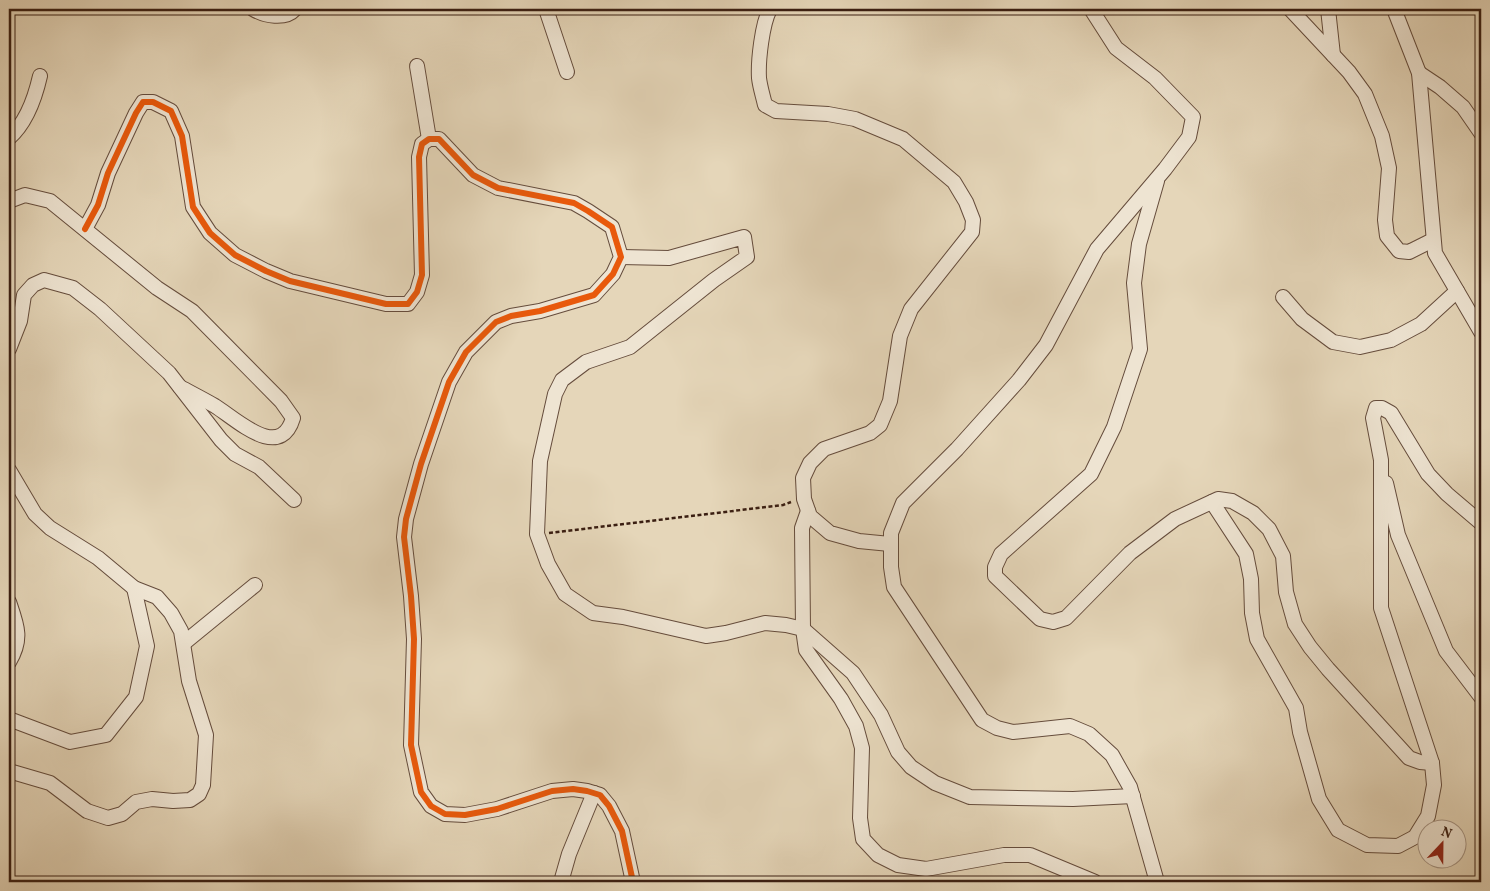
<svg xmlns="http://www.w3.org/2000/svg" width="1490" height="891" viewBox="0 0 1490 891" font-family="Vollkorn,serif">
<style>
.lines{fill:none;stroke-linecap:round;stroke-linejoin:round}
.minor-casing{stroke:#654c3c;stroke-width:16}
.path{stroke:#3a1e12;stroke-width:2.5;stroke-dasharray:4 2.5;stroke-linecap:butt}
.minor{stroke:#eee4d2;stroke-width:14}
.cycleway-casing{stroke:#eee4d2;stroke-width:9}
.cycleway{stroke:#e8590c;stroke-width:6}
</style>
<rect width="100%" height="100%" fill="#e5d6b9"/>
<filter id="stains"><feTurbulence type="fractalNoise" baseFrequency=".004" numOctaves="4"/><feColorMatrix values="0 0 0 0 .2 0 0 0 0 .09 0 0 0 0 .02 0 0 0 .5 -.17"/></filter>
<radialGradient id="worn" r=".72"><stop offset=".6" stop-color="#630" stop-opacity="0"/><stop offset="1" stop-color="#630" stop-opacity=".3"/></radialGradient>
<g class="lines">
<defs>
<g id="minor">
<path d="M253 9C265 16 285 20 295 9"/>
<polyline points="546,9 567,72"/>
<path d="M770 9C762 24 758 61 759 78 760 87 763 96 765 105L776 111 828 114 855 119 903 139 954 182 966 202 973 220 972 232 911 309 900 336 890 401 880 425 870 433 824 449 810 463 803 478 804 499 810 516 830 533 859 541 890 544"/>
<polyline points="1091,9 1116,48 1155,78 1193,117 1189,137 1165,169 1097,249 1046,345 1019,380 957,449 903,503 891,533 891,567 894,587 982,720 997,728 1013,732 1070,726 1089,734 1112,755 1130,787 1157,882"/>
<polyline points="1290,9 1349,72 1365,94 1382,136 1389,168 1385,220 1387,236 1399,251 1409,252 1433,240"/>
<polyline points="1328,9 1333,55"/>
<polyline points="1394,9 1419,73 1435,253 1481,332"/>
<polyline points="417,66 429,139"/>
<polyline points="1419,73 1440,87 1463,107 1481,133"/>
<path d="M9 138C26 123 35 98 40 76"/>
<polyline points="1157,181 1139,244 1134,283 1140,349 1114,427 1091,474 1001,554 995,567 995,576 1040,619 1053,622 1066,618 1130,553 1175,519 1218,499 1232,501 1253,513 1269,529 1283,556 1286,592 1295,624 1310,647 1328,669 1409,758 1420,762 1432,763"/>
<path d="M9 201 25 195 50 201 157 288 192 311 281 401 293 418C280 462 236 419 215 406 203 399 191 393 180 387"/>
<polyline points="85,229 98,205 108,173 136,113 143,102 153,102 171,111 182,136 193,207 210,233 235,255 266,271 290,281 386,304 408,304 417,292 422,275 419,157 422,144 429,139 439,139 473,175 498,188 574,203 588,211 612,227 621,257 613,274 594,295 540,311 511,316 496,322 466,352 449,382 421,464 406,519 404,537 411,596 414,639 411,745 421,792 431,806 445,814 465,815 497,809 552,791 573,789 587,791 600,795 609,806 622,831 633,882"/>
<polyline points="621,257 669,258 744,237 747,257 714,280 630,347 586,362 562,380 555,394 540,461 537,534 548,564 565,594 593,613 623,617 706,636 726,633 765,623 786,625 803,629 853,673 881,715 898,752 911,767 935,783 970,797 1073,799 1133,796"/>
<polyline points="1283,297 1302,319 1333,342 1360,347 1391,340 1421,324 1457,291"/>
<polyline points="9,349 20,321 24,295 33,285 44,280 73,288 100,309 169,373 221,440 235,454 259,467 294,500"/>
<polyline points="9,470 35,514 50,528 98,558 134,588 157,597 171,613 181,631 189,681 206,735 203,785 199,794 190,800 173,801 152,799 136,802 122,814 108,818 87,811 50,783 9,771"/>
<polyline points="1386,483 1398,535 1446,651 1481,697"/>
<polyline points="1212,502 1246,554 1251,579 1252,613 1257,639 1296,708 1300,732 1319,799 1338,830 1367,845 1398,846 1415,837 1428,816 1434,785 1432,763 1381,608 1381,460 1373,418 1376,408 1382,408 1391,413 1428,474 1447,494 1481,523"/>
<polyline points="808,511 802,528 803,629 806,650 841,699 856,726 862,748 860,818 863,839 878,855 898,865 926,869 1004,855 1030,855 1095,882"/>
<path d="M9 602C17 625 23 639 9 662"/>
<polyline points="184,643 255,585"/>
<polyline points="9,719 70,742 106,735 136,697 147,646 134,588"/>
<polyline points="561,882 569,854 594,793"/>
</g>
</defs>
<!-- minor casing -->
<use href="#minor" class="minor-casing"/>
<!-- path -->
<polyline class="path" points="549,533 783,505 791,502"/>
<!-- minor -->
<use href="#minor" class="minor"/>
<defs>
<polyline id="cycleway" points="85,229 98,205 108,173 136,113 143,102 153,102 171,111 182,136 193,207 210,233 235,255 266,271 290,281 386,304 408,304 417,292 422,275 419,157 422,144 429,139 439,139 473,175 498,188 574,203 588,211 612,227 621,257 613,274 594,295 540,311 511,316 496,322 466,352 449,382 421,464 406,519 404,537 411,596 414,639 411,745 421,792 431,806 445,814 465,815 497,809 552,791 573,789 587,791 600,795 609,806 622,831 633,882"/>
</defs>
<!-- cycleway casing -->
<use href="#cycleway" class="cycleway-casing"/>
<!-- cycleway -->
<use href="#cycleway" class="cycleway"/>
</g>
<!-- margin -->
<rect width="1490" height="891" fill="none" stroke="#e5d6b9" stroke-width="30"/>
<rect x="10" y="10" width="1470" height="871" fill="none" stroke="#3a1e12" stroke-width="2.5"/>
<rect x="15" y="15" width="1460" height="861" fill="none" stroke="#3a1e12"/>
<!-- north arrow -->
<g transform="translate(1442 844) rotate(22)"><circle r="24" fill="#eee4d2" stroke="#a69585"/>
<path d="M0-4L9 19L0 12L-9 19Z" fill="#8f2418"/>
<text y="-8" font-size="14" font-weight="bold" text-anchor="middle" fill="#3a1e12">N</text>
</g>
<rect width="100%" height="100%" filter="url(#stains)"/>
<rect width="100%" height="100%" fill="url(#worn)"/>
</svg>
